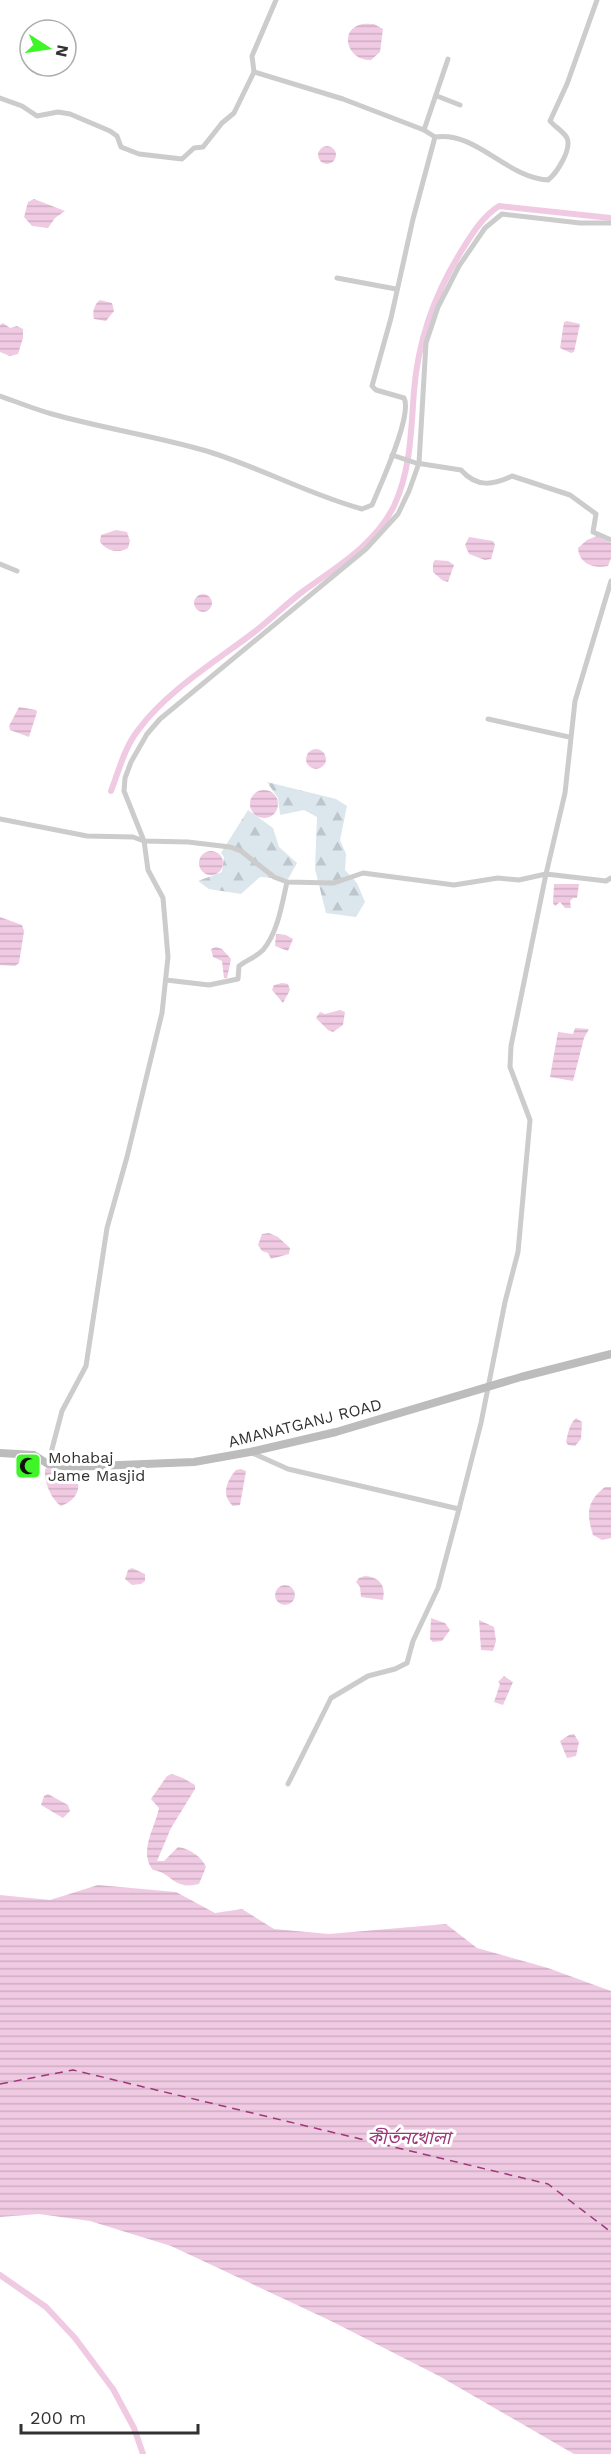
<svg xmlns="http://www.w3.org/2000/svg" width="611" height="2454" viewBox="0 0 611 2454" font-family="'Work Sans','Noto Sans Bengali',sans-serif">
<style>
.forest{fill:url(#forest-firs)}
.water{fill:url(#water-rules)}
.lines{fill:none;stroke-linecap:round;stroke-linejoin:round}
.canal{stroke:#f0cae3;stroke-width:6}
.ferry{stroke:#9d3779;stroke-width:1.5;stroke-dasharray:8 6;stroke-linecap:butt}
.minor{stroke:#ccc;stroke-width:5}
.secondary{stroke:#bcbcbc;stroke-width:8}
.labels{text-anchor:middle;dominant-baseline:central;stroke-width:6;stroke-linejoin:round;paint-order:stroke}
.street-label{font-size:16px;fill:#323232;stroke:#fff}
.poi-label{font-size:16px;fill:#323232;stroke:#fff;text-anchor:start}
.water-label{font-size:18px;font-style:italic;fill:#9d3779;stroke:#fff}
</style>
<defs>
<pattern id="forest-firs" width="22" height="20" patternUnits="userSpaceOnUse" patternTransform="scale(1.5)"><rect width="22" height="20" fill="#dce6ed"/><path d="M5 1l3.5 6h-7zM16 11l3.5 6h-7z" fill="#bdc6cc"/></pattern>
<pattern id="water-rules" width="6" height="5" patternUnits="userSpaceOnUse" patternTransform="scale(1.5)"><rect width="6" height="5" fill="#f0cae3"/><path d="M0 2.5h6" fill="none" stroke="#ceaec3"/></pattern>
</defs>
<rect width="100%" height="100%" fill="#fff"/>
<!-- forest -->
<g class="forest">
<polygon points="267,782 336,799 347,806 340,840 346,854 345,870 357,883 365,902 356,917 326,913 315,869 317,817 304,810 280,815 278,798"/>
<polygon points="248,810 273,828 279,847 297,863 288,879 260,877 241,894 209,889 198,881 222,872 224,857 221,853"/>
</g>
<!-- water -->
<g class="water">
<path d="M374 24 383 29 380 52 371 60C348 61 339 32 359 25 363 23 370 24 374 24Z"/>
<circle cx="327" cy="155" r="9"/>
<polygon points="34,199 65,211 55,218 48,228 32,226 24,217 28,202"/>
<path d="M100 300 112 303 114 311 106 321 94 319C92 313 94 304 100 300Z"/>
<polygon points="567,321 580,324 574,352 571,353 560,348 564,322"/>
<polygon points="3,323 10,328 17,326 23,329 23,338 18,354 10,356 0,352 0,325"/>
<path d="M116 530 127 532 130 541 128 548C118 554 107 551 100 542L101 535Z"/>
<path d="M597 536 611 543V558L608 566C594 569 579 564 578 548L587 540Z"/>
<polygon points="469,537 493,541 495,545 491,559 485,560 469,554 465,545"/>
<polygon points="435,560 448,561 454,565 448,582 442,580 433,572 433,563"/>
<circle cx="203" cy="603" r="9"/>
<polygon points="19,707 36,710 37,712 29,737 10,730 9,726"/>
<circle cx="316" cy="759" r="10"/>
<circle cx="264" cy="804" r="14"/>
<circle cx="211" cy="863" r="12"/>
<polygon points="554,884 579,884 577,898 573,898 570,901 571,908 565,908 560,902 555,906 553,903"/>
<polygon points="0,917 22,925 24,931 19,963 15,966 0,965"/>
<polygon points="276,934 286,935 293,939 288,951 275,946"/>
<polygon points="216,947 222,949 231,959 227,978 224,978 222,961 213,957 211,949"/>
<polygon points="282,983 288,984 290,990 283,1003 272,990 274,985"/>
<polygon points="340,1010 345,1012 343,1025 333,1032 328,1030 316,1018 320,1012 325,1014"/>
<polygon points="575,1028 589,1029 584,1038 573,1081 550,1077 558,1032 573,1034"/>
<polygon points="269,1233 278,1237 290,1248 289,1254 271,1259 268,1253 262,1251 258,1245 262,1234"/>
<path d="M576 1418 582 1422 581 1439 575 1446 568 1445 566 1442C568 1434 569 1424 576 1418Z"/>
<path d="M48 1468 52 1469 54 1474 72 1477 78 1482C80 1494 72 1502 61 1506 51 1499 44 1482 45 1469Z"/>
<path d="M241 1469 246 1471 240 1505 233 1506C221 1495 226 1482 236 1470Z"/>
<path d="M605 1487H611V1538L602 1540 593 1535C586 1513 587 1501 605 1487Z"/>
<polygon points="132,1568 145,1574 145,1581 141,1584 132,1585 125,1579 128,1570"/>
<path d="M365 1576C380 1577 386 1586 383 1600L361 1597 360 1587 356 1582 359 1578Z"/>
<circle cx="285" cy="1595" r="10"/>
<polygon points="431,1618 445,1623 450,1630 442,1641 433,1642 430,1639"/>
<polygon points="479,1620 494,1627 496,1641 493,1651 481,1650"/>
<polygon points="504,1676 513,1682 503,1705 494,1702 500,1684 498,1682"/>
<polygon points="574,1734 579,1742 576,1756 567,1758 560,1741 569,1735"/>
<path d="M172 1774 183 1778 195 1785V1789L171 1828 157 1861H164L178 1847C189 1848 202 1857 206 1867L199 1884C172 1890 173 1873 153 1870 138 1852 155 1828 159 1808L151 1799 167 1776Z"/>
<polygon points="48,1794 68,1805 70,1811 63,1818 41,1805 44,1796"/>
<polygon points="98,1885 176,1892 215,1913 242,1909 274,1929 329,1934 446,1924 477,1948 548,1968 611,1991 611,2454 574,2454 439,2376 331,2321 171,2246 90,2221 39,2214 0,2217 0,1895 50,1900"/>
</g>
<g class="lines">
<!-- canal -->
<g class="canal">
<path d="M111 791C119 770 125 746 139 729 166 692 216 661 253 633 270 620 285 605 302 592 335 568 375 545 394 506 411 470 411 429 414 391 418 340 435 293 462 250 472 234 483 216 499 206L611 218"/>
<polyline points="0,2275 46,2307 75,2338 113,2389 134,2428 143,2454"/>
</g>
<!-- ferry -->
<polyline class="ferry" points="0,2084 73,2070 548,2184 611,2232"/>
<!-- minor -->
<g class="minor">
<polyline points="276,0 252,56 254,72 343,99 424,130 435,137"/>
<polyline points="437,96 460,105"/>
<polyline points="0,98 22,106 37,116 58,112 70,114 110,131 117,136 121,147 139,154 182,159 194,148 203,147 222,123 234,113 254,72"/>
<polyline points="424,130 448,59"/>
<polyline points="337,278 396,289"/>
<path d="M0 396C17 402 34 409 52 414 102 428 154 436 203 450 258 466 307 494 362 509L372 505C380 486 413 415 404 398L376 390 372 386 391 318 413 219 435 137C477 131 505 177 548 180 557 173 572 149 567 138 564 132 554 126 550 121L567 84 597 0"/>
<path d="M392 455 416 463 461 470C477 488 493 485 512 476L570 495 596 514 593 532 611 540"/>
<polyline points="0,564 17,571"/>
<polyline points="488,719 569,737"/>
<polyline points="0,819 87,836 133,837 144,841 188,842 230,847 241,851 274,877 287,882 334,883 363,873 454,885 498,878 519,880 546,874 565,793 575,701 611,581"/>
<path d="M166 980 209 985 238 979 239 966C247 960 256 957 263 950 278 932 282 904 287 882"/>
<polyline points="250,1452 288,1469 459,1509 481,1423 505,1302 518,1252 530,1120 510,1067 511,1046 546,874 606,881 611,878"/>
<polyline points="48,1464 62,1411 86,1366 107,1228 127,1157 162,1013 168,957 163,898 148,870 144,841 124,791 125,778 131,762 147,734 160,719 366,549 398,514 409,491 419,463 426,343 438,307 459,266 485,228 502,214 580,223 611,223"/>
<polyline points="288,1784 331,1698 368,1676 395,1669 407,1663 413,1641 438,1588 459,1509"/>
</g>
<!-- secondary -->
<polyline class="secondary" points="0,1453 34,1455 48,1464 71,1467 194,1462 250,1452 336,1432 521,1377 611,1354"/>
</g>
<!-- icons -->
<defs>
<symbol id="mosque-square" viewBox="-11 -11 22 22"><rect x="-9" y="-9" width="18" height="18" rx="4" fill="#3ff527" stroke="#fff"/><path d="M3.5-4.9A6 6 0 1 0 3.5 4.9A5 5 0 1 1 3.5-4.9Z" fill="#111"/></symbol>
</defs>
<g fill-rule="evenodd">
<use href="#mosque-square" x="13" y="1451" width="30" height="30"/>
</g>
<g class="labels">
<!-- street labels -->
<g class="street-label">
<text transform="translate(305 1423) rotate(-14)">AMANATGANJ ROAD</text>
</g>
<!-- poi labels -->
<g class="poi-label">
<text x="48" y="1457">Mohabaj<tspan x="48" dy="18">Jame Masjid</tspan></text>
</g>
<!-- water labels -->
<g class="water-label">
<text x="409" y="2137">কীর্তনখোলা</text>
</g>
</g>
<!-- north arrow -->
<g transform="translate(48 48) rotate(102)"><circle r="28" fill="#ffffff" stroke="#adadad" stroke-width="1.5"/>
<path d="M0-4.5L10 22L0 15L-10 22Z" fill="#3ff527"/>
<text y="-9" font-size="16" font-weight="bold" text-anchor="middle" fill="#323232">N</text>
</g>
<!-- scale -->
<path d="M21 2424v9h177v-9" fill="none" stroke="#323232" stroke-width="3"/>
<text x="30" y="2424" font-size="18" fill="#323232" stroke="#ffffff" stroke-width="4.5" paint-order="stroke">200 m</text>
</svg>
